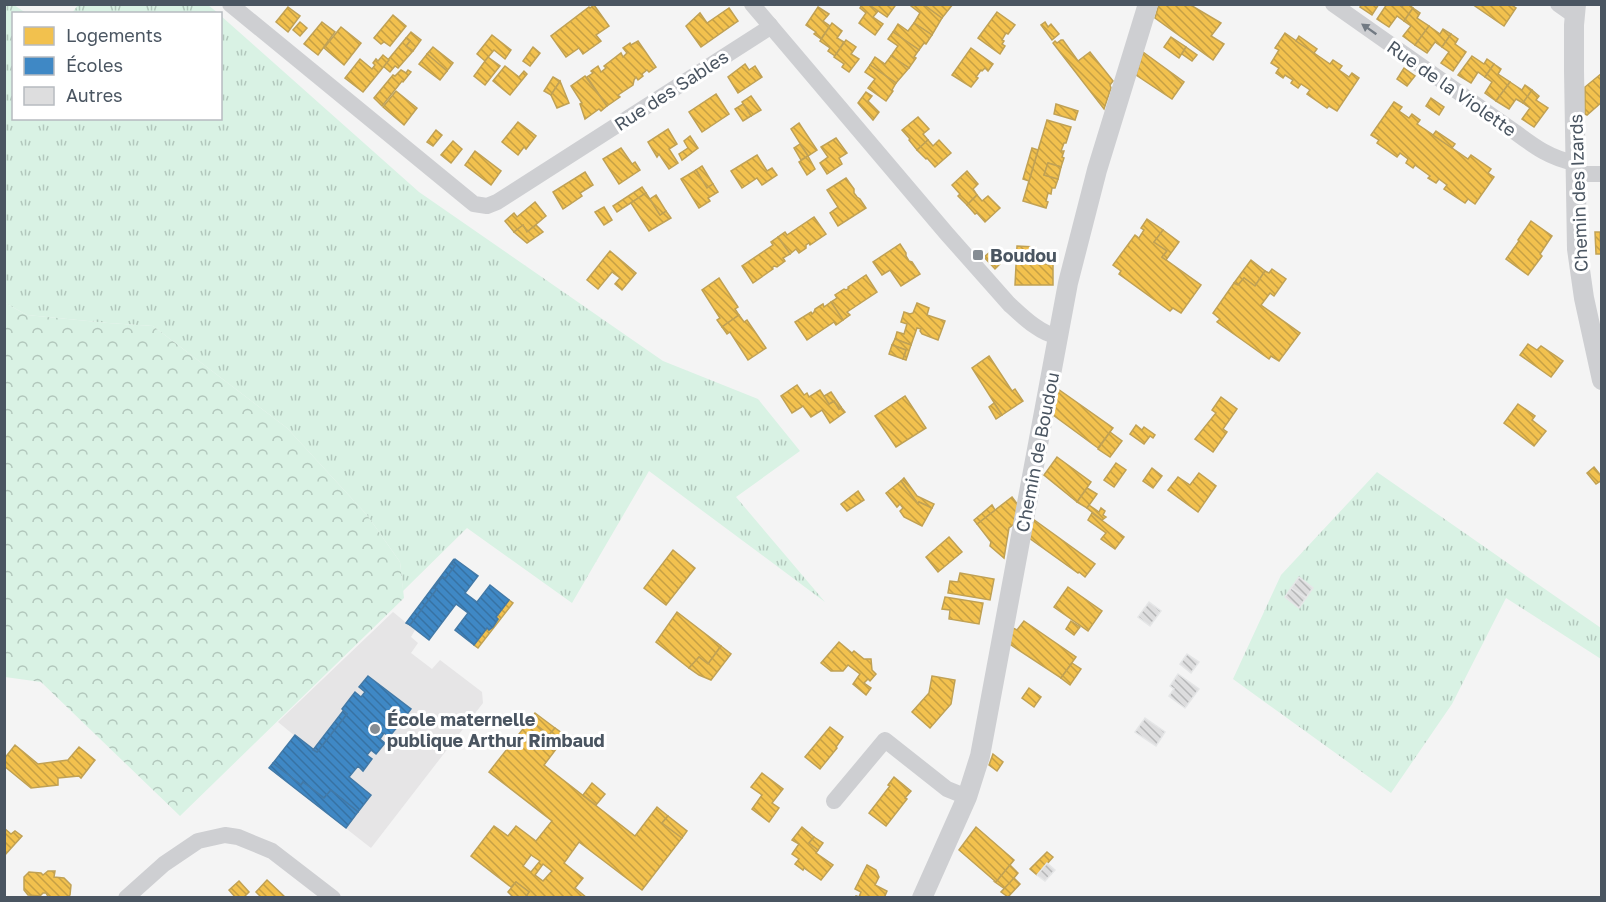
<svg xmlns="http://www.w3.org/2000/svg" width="1606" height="902" viewBox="0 0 1606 902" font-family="'Golos Text',sans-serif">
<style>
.education{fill:#e6e5e6}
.grass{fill:url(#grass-tufts)}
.forest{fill:url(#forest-crowns)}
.homes{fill:url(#homes-back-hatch);stroke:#c0a154;stroke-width:1.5;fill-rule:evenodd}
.schools{fill:url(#schools-back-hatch);stroke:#4279a7;stroke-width:1.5}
.building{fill:url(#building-back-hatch);stroke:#e5e6e7;stroke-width:1.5}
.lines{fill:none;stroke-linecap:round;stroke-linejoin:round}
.minor{stroke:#cecfd2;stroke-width:16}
.tertiary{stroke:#cecfd2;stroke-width:20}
.oneway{fill:#727a83}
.poi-dot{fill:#868d94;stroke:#fff;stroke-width:2}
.labels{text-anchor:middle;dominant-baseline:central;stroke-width:6;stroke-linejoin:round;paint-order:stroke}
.street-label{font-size:18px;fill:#4a5561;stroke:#fff}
.poi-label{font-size:18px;font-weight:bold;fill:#4a5561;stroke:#fff;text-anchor:start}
</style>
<defs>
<pattern id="grass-tufts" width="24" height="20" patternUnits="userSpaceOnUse" patternTransform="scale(1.5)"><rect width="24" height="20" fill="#d9f2e4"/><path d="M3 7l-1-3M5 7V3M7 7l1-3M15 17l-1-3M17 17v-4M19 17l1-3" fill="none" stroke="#b2c7bc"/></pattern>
<pattern id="forest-crowns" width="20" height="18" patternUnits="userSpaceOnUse" patternTransform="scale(1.5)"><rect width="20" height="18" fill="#d9f2e4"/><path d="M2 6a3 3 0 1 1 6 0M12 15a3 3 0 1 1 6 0" fill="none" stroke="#b2c7bc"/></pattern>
<pattern id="homes-back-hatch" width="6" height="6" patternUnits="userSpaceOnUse" patternTransform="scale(1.5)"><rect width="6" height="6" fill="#f2c14e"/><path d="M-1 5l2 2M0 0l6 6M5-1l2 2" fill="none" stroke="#c6a044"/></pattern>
<pattern id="schools-back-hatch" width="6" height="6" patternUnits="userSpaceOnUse" patternTransform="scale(1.5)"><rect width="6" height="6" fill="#3f88c5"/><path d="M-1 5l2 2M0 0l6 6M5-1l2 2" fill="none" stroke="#3772a3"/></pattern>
<pattern id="building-back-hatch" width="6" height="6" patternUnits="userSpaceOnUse" patternTransform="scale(1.5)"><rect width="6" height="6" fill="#ddddde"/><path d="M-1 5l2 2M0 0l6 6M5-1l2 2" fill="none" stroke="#b5b6b7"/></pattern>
</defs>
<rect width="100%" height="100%" fill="#f4f4f4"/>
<!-- education -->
<polygon class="education" points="393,612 415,630 411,637 418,643 411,653 432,669 440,660 482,692 483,703 371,848 269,768 295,736 278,722"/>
<!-- grass -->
<g class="grass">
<polygon points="4,5 14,5 26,13 14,14 14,118 220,118 221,16 419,192 663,361 758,399 800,451 736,497 825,602 649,471 572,603 467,528 403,591 400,562 367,515 287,428 153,326 108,323 27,315 5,303"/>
<polygon points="78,5 208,5 218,13 72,13"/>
<polygon points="1377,472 1601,628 1601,659 1506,598 1452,704 1391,793 1233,679 1281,575"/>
</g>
<!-- forest -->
<polygon class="forest" points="5,303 27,315 108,323 153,326 287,428 367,515 400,562 404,598 180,816 41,682 5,677"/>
<!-- homes -->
<g class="homes">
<polygon points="862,4 869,4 878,11 873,17 883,24 875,35 859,23 866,13 860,8"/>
<polygon points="872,4 892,4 895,6 887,17 871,6"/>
<polygon points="912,4 923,4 942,18 932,35 914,23 920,13 911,6"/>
<polygon points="923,4 953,4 942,18"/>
<polygon points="1159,4 1189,4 1221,23 1211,36 1224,44 1213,60 1155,18"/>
<polygon points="1362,4 1379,4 1372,15 1360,7"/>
<polygon points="1387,4 1398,4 1402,7 1404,4 1408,4 1413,8 1404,21 1397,16 1389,27 1377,19"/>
<polygon points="1472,4 1510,4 1516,8 1504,26"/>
<polygon points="594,5 609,26 596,35 601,41 583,54 579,48 566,57 551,36 589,7 590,8"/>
<polygon points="288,7 300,16 288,32 276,22"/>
<polygon points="818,7 829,14 823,21 830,26 821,39 814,34 816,32 806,25"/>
<polygon points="729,8 738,21 701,47 686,26 700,13 707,23"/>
<polygon points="1413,8 1420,13 1417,18 1429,26 1415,45 1403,36 1411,26 1404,21"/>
<polygon points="997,12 1015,25 1008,34 1006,33 1002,40 1004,41 1002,44 1005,46 1000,54 978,38"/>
<polygon points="393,15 406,26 390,46 384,42 381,44 374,38"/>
<polygon points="300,22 307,28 300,36 293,30"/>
<polygon points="322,22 335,32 318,55 304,44"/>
<polygon points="1045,22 1048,27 1051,24 1059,34 1052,40 1041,25"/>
<polygon points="832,23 842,31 837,38 844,42 835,56 828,51 830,48 820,41"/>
<polygon points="914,23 932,35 926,44 924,43 919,50 893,32 898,24 908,31"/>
<polygon points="1429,26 1440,34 1443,29 1451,34 1442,47 1435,42 1427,53 1415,45"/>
<polygon points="341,27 361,43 344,65 324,48"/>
<polygon points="411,32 421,40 413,51 406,46 410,41 406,38"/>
<polygon points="893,32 919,50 914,57 916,58 909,68 891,56 898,46 888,39"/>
<polygon points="1285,33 1330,64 1333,60 1342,66 1339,70 1349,77 1352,73 1359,78 1337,111 1329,106 1327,108 1307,94 1310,90 1301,84 1298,88 1291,83 1293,80 1285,75 1283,78 1276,73 1279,68 1271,63 1279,50 1275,48"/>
<polygon points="1451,34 1458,39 1455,44 1466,52 1453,71 1441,63 1449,52 1442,47"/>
<polygon points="492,35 511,50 505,59 494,50 485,61 477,54"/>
<polygon points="1299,36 1317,49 1314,53 1296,41"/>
<polygon points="1171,37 1186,47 1179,58 1164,47"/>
<polygon points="406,38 410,41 406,46 413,51 398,68 395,66 390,72 383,66"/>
<polygon points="846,40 856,47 851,54 859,59 849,72 842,67 844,64 834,57"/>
<polygon points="1061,40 1063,40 1078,61 1090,52 1113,81 1110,85 1111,88 1104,109 1053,43 1055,41 1057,43"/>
<polygon points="638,41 656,67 649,72 647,70 642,74 643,76 638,80 636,77 634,80 633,85 618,95 620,97 607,106 587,77 593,73 591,71 598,66 601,72 606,68 604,66 621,53 623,57 627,53 623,48 630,43 631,45"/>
<polygon points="433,47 453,63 447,71 427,54"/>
<polygon points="533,47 540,53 530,66 523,61"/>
<polygon points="1186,47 1197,55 1192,61 1182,54"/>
<polygon points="971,48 993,64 988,71 985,68 982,71 981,70 976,77 978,78 971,87 952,75"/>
<polygon points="1143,52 1184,82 1172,99 1136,75"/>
<polygon points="427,54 447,71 440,80 419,64"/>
<polygon points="383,55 389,60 363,92 345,78 360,59 372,69 375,65 373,63 376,59 378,61"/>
<polygon points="891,56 909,68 896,83 870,65 875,57 885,64"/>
<polygon points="1472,56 1484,64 1487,59 1494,64 1485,77 1478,72 1471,83 1458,75"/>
<polygon points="488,57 500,66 485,85 474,76"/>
<polygon points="745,64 749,70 755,66 762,77 738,93 728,77"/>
<polygon points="1494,64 1501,69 1498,74 1510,82 1496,101 1485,93 1492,82 1485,77"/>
<polygon points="870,65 896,83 892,90 893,91 886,101 868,88 875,79 865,72"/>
<polygon points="505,66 519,77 524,71 527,74 510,95 493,81"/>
<polygon points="1404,68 1415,76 1407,86 1397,79"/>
<polygon points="401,70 406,73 408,70 411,72 403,82 402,81 382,106 374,98 393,75 395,76"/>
<polygon points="1602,73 1602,102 1587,115 1585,114 1585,87"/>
<polygon points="585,76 607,106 601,111 599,109 585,119 580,104 582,103 571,86"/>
<polygon points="553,77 560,81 551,95 544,91"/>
<polygon points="560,81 569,103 557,108 551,95"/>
<polygon points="1510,82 1522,90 1525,85 1532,90 1523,103 1516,99 1509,109 1496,101"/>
<polygon points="1532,90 1539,96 1536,100 1548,108 1534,127 1522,119 1530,108 1523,103"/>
<polygon points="396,91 417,108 404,125 383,107"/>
<polygon points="866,92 872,96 868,101 879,112 873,120 858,103"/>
<polygon points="716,94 729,114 702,132 689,112"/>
<polygon points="751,96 761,110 751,116 742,102"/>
<polygon points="1431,98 1444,107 1439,115 1426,106"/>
<polygon points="1394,102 1402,107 1399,111 1409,118 1412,114 1420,120 1417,124 1426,130 1468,159 1471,155 1491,169 1488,173 1494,177 1475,204 1468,199 1465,203 1444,189 1447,185 1439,179 1436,183 1428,178 1430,176 1415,165 1413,168 1406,163 1408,159 1400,153 1397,157 1377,143 1379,140 1371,135"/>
<polygon points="743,104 751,116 743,121 735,109"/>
<polygon points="1056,104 1078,111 1075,120 1054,114"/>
<polygon points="918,117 929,129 923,134 928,140 917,150 909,140 910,139 902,130"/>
<polygon points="1047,120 1071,127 1066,143 1064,143 1061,151 1064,151 1062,157 1064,158 1061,167 1048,163 1044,175 1058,179 1055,188 1052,188 1051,194 1048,193 1046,201 1048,202 1046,208 1023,201"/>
<polygon points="518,122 536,136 526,149 524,147 518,155 502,142"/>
<polygon points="799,123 817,150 808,156 791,129"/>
<polygon points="668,129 677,144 669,149 678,163 669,169 659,154 657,157 648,142"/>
<polygon points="436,130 442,135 433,146 427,142"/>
<polygon points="1436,131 1455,144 1452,148 1433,135"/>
<polygon points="690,136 698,148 682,160 679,154 688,148 684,141"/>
<polygon points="836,138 847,153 839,158 842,164 827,174 820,163 828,157 821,147"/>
<polygon points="928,140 933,146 939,140 951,153 935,167 927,158 926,159 917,150"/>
<polygon points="453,141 462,149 451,163 441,155"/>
<polygon points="800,144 808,156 801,160 794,148"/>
<polygon points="621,148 632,164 635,162 640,170 619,184 603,159"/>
<polygon points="1032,148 1038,150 1029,181 1023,179"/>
<polygon points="475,151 501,171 491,185 465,165"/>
<polygon points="757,155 767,171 772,168 777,175 762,185 757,178 742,188 731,171"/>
<polygon points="808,156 815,169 807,175 799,162"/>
<polygon points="1048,163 1061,167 1058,179 1044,175"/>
<polygon points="702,166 713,184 707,188 696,170"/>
<polygon points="696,170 707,188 713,184 718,192 708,198 710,201 699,208 681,179"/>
<polygon points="967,171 978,184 973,189 977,195 967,205 958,196 960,194 952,185"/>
<polygon points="585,172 593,185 580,193 582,196 563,209 553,192"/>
<polygon points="846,178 854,189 854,193 857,197 860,199 866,208 838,226 830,213 838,207 827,190"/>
<polygon points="642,187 646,193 617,212 613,206"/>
<polygon points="646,193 660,215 666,211 671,218 649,231 631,203"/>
<polygon points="656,195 666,211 660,215 650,199"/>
<polygon points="977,195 982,201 988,196 1000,208 985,222 977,213 975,214 967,205"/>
<polygon points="535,202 546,216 527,232 523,225 514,232 505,221 514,213 517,217"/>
<polygon points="604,207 612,220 604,225 595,212"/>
<polygon points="814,217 826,234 810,245 809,243 806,245 806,248 799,253 796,249 790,254 778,237 785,232 787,235"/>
<polygon points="1147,219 1163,230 1154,242 1167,251 1162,257 1201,285 1181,313 1173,308 1170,311 1119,274 1121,271 1113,265 1135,235 1139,238 1144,230 1141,228"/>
<polygon points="1531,221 1552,236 1540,254 1542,256 1528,275 1506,259 1519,241 1518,240"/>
<polygon points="523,225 527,232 536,225 543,232 527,243 514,232"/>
<polygon points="1163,230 1179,242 1166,260 1162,257 1167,251 1154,242"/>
<polygon points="1595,232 1600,232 1601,254 1596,254"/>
<polygon points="778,237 790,254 783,258 785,261 777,267 774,266 772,268 773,269 753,283 742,266 773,245 771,242"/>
<polygon points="900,244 906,253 906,256 909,261 912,262 920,274 901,286 890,270 882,275 873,262"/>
<polygon points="1017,246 1035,247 1035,260 1044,261 1044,264 1053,264 1053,285 1015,285"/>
<polygon points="996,247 1006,258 995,269 984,257"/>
<polygon points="610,251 636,273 622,290 615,284 620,278 612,272 598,289 587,280"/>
<polygon points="1251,260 1265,271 1255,286 1244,278 1238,285 1234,283"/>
<polygon points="1272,269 1286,279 1274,296 1270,293 1261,305 1300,333 1279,361 1271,356 1269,359 1217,322 1220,319 1213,313 1234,283 1238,285 1244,278 1255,286 1265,271 1269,273"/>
<polygon points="866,275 877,292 847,312 850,315 843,320 831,302 837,298 835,295 844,289 846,290 849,288 848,287"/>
<polygon points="719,278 738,307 735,309 739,315 722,327 717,320 720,318 702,290"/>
<polygon points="831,302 843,320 836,325 834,322 807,340 795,322 811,312 812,314 814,312 815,309 823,304 824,307"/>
<polygon points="917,303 929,308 927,315 945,321 938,340 922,334 920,331 921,329 917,328 911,345 895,339 897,332 904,334 907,324 901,322 904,312 910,314 913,313"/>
<polygon points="739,315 744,322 747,320 766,348 748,360 730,332 727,334 722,327"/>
<polygon points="895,339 911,345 906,360 903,359 906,350 892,345"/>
<polygon points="1528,344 1537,350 1541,346 1563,361 1551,377 1520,355"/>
<polygon points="892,345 906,350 903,359 889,354"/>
<polygon points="989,356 1012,391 1015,389 1023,401 1002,415 972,368"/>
<polygon points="797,385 804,395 807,393 809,397 820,390 829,404 834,401 839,409 841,407 845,412 830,423 822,410 811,417 803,406 792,413 781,396"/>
<polygon points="1058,389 1113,428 1098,448 1053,415"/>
<polygon points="831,392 841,407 839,409 834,401 829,404 824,396"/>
<polygon points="905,396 926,428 896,447 875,416"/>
<polygon points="1221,397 1237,409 1223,429 1227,432 1213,452 1195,439 1216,413 1212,410"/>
<polygon points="994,403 1002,415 996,419 989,407"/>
<polygon points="1518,404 1535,416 1532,420 1546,431 1534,446 1504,423"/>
<polygon points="1136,425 1142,430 1144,427 1155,435 1153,438 1150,436 1144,444 1130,434"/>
<polygon points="1110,432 1122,441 1110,457 1098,449"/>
<polygon points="1057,457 1091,482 1077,502 1044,475"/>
<polygon points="1116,463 1126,470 1114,487 1104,480"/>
<polygon points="1594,467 1602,477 1602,480 1596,484 1587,473"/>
<polygon points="1152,468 1162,476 1153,488 1143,481"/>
<polygon points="1199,473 1216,486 1198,512 1168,490 1178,477 1190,485"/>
<polygon points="904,478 917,496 934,504 932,508 919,502 918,504 901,481"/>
<polygon points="901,481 918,504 919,502 932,508 922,526 904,517 900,511 903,508 900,504 897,507 886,493"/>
<polygon points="1087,488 1097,494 1087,508 1077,502"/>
<polygon points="858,491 864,500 847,511 841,504"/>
<polygon points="1012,497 1018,505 1014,524 1009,528 1004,558 990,546 991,542 977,524"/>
<polygon points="992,505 995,510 977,524 974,520"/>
<polygon points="1089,505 1099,512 1101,508 1105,511 1103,515 1106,517 1102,520 1087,508"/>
<polygon points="1092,513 1124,537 1115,549 1101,539 1106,533 1088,520"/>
<polygon points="1033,519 1095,564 1085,577 1079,572 1078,573 1029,538"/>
<polygon points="949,537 962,552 938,572 926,557"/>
<polygon points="673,550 695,568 666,605 644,588"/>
<polygon points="960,573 994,579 990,600 948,593 950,581 958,582"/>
<polygon points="1068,587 1102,611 1088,631 1054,607"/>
<polygon points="945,597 983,603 979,624 949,619 950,610 942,609"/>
<polygon points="509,600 513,603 478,648 474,645 487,628 489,630 493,627 498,619 496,617"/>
<polygon points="677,612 721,646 708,664 699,657 689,668 656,642"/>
<polygon points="1024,621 1076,657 1061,678 1008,643 1011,627 1017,630"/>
<polygon points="1071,621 1080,627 1074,635 1066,629"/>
<polygon points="839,642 852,653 854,651 864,659 871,659 872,670 876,674 870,681 868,679 864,683 871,688 866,695 853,684 860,674 848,665 843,671 831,671 821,663"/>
<polygon points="721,646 731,654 711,680 699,675 689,668 699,657 708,664"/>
<polygon points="1072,663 1081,669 1070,685 1061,678"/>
<polygon points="932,676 955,680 951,704 930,728 912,712 929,693"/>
<polygon points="1029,688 1041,697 1034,707 1022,698"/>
<polygon points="535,713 555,728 549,735 530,720"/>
<path d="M530 720 549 735 555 728 566 736 544 765 635 836 657 807 668 816 662 823 682 838 642 890 579 842 564 863 583 878 575 888 587 898H525L529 892 516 882 511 887 471 856 494 826 508 836 516 826 536 841 552 821 489 772ZM531 855 540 861 531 872 523 866ZM543 864 552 871 543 881 535 875Z"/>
<polygon points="830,727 843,737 836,747 837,748 820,769 805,757"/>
<polygon points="15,745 38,764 68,760 79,747 95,760 81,778 79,776 58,778 58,785 31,788 4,766 4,759"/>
<polygon points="993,754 1003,762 997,771 989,765"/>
<polygon points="762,773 783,789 772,803 779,808 769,822 752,809 762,795 751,787"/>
<polygon points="894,777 911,791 905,798 907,799 886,826 869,813 890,786 888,785"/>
<polygon points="592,783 605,794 596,805 583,795"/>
<polygon points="668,816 687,831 682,838 662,823"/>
<polygon points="802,827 814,837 809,843 818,850 816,853 833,865 821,880 804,868 803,870 795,864 799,859 792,854 799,844 792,840"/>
<polygon points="976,827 1014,860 996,882 959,850"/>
<polygon points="4,828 11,834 15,831 22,836 4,856"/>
<polygon points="814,837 823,843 818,850 809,843"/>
<polygon points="1047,852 1053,857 1037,875 1030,869"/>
<polygon points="867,865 876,870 879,877 875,885 887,891 884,898 855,898 856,896 859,897 861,892 855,889"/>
<polygon points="1010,865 1018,873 1005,889 995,882 996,882"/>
<polygon points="48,871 55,871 54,877 64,878 71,885 70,895 67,898 49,898 46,893 43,893 40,896 28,895 24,890 24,877 29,872 41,873 43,875"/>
<polygon points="1014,878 1020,884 1008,897 1001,892"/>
<polygon points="267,880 285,897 262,898 256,892"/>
<polygon points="239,881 249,892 243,898 236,898 229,890"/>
<polygon points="516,882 529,892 525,898 514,898 508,892"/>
</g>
<!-- schools -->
<g class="schools">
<polygon points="454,559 452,564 455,566 445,579 443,577 440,580 434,588 437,589 410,625 406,623"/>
<polygon points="455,559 478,576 465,593 477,602 490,585 509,600 496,617 498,619 493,627 489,630 487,628 474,645 455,630 468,613 456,604 429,640 410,625 437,589 434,588 440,580 443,577 445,579 455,566 452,564"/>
<polygon points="368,676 411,709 402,721 397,716 393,722 398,726 389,737 384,733 380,739 385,743 376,754 371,750 367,755 372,759 363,771 358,766 349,777 371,795 358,812 331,790 324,798 303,782 301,785 273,763 295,735 317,752 347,714 342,709 355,692 361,697 365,692 359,687"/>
<polygon points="343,711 347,714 317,752 313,750"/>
<polygon points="273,763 301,785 303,782 324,798 331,790 358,812 346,828 269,768"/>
</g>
<!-- building -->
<g class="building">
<polygon points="1299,577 1313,588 1306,598 1291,588"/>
<polygon points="1291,588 1306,598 1299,608 1285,597"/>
<polygon points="1149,602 1161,611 1150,626 1138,617"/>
<polygon points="1187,654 1199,662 1191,673 1180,664"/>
<polygon points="1178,674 1199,689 1185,708 1169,696 1174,689 1170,686"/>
<polygon points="1145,718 1165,732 1156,746 1135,732"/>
<polygon points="1047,863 1055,870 1045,881 1037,875"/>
</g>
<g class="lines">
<!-- minor -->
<g class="minor">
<polyline points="230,4 474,204 487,206 497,202 764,31 770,25"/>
<path d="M752 4 947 234 1009 304C1022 316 1040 334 1059 337"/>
<path d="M1333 4 1515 132C1535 147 1550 158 1575 163"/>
<polyline points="1558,4 1575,16"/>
<polyline points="1575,174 1602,174"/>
<polyline points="834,801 885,740 947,789 967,797"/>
<polyline points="126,898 164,864 198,841 225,835 238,837 272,851 333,898"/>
</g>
<!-- tertiary -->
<g class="tertiary">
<polyline points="1576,4 1574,25 1574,71 1577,249 1584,298 1602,380"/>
<polyline points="922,898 967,797 980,756 1068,283 1097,170 1148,4"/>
</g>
</g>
<!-- one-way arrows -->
<defs><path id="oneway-solid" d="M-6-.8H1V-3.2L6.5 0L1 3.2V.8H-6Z" transform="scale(1.5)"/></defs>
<use class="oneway" href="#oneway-solid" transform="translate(1369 29) rotate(-145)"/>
<!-- markers -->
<g class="poi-dot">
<rect x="972" y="249" width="12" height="12" rx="3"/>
<circle cx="375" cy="729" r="6"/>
</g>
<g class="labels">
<!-- street labels -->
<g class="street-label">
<text transform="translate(1452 88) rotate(35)">Rue de la Violette</text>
<text transform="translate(671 90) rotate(-33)">Rue des Sables</text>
<text transform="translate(1578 193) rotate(-92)">Chemin des Izards</text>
<text transform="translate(1037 452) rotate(-79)">Chemin de Boudou</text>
</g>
<!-- poi labels -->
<g class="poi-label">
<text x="990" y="255">Boudou</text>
<text x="387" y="719">École maternelle<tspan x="387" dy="21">publique Arthur Rimbaud</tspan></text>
</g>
</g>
<!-- border -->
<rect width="1606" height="902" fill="none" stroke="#4a5561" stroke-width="12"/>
<!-- legend -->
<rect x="12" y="12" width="210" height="108" fill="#ffffff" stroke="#b7bbc0" stroke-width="1.5"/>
<rect x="24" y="27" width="30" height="18" fill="#f2c14e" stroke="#b7bbc0" stroke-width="1.5"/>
<text x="66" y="42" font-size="18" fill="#4a5561">Logements</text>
<rect x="24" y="57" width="30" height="18" fill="#3f88c5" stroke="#b7bbc0" stroke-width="1.5"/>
<text x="66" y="72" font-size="18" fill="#4a5561">Écoles</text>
<rect x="24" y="87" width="30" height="18" fill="#ddddde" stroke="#b7bbc0" stroke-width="1.5"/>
<text x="66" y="102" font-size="18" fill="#4a5561">Autres</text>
</svg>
